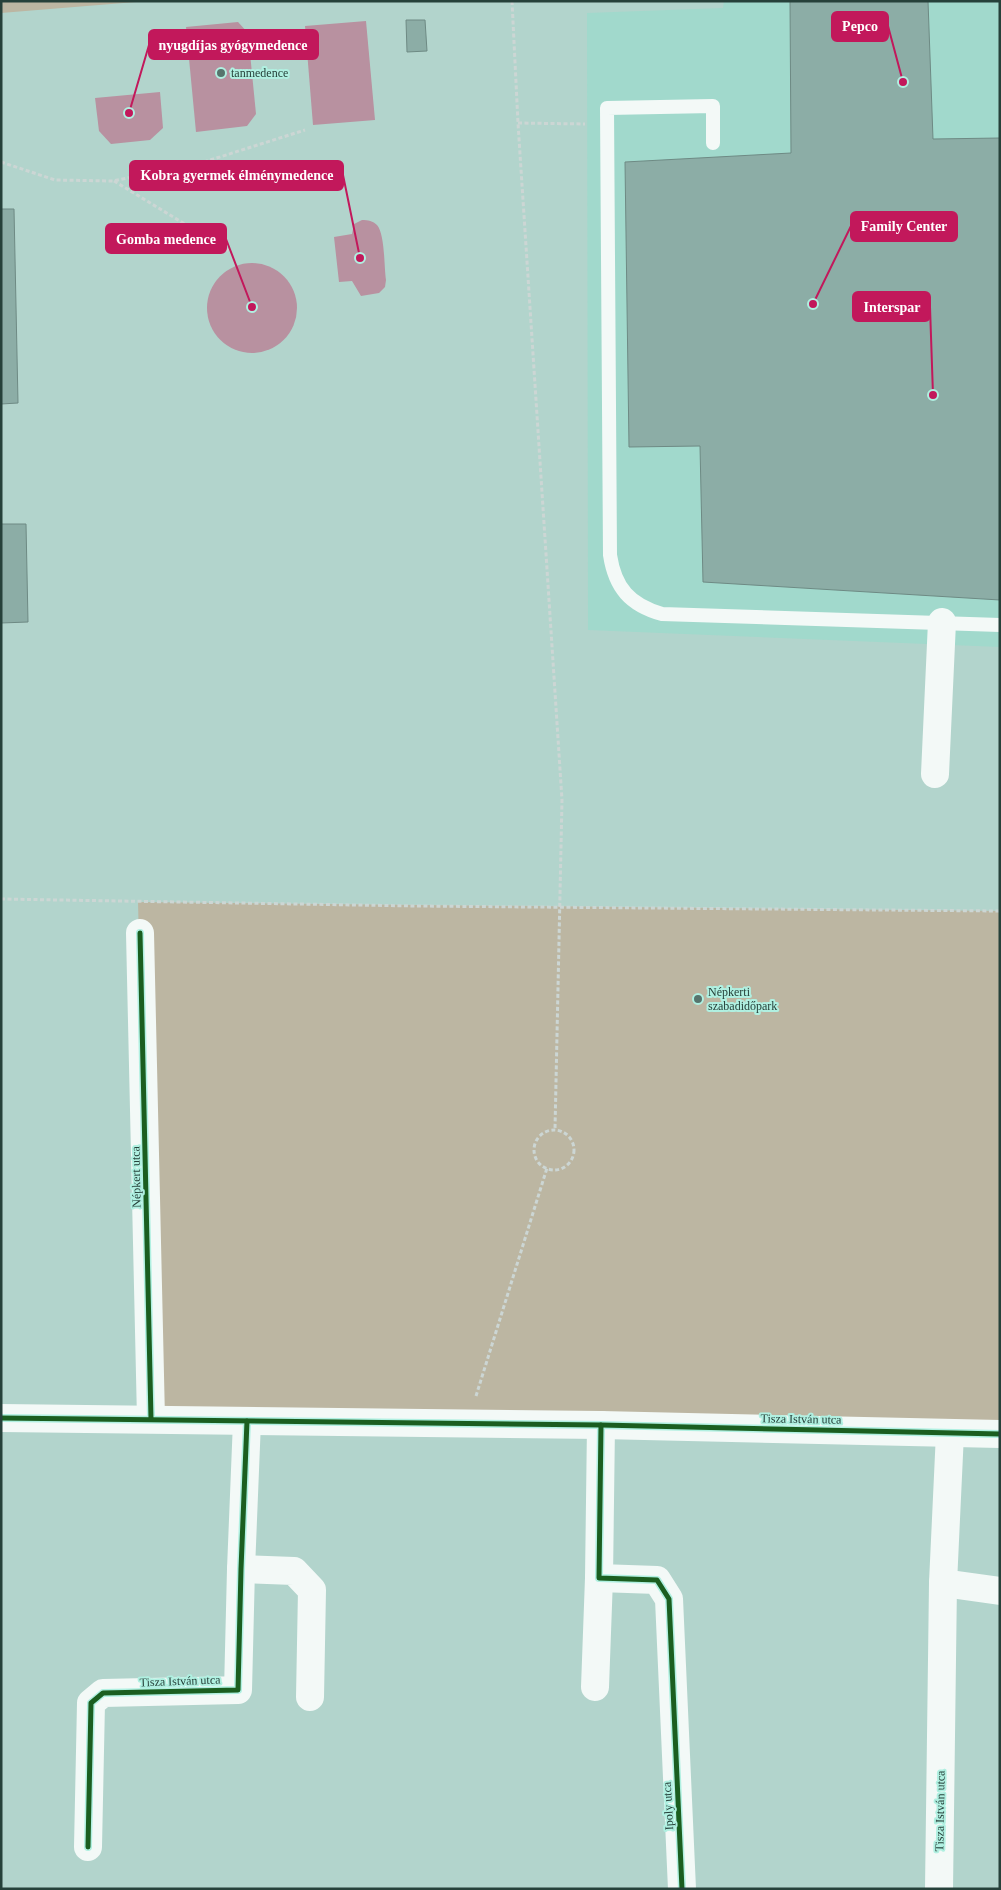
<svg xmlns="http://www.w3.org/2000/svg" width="1001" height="1890" viewBox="0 0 1001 1890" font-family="'Times New Roman',serif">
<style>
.built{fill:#a1d9cc}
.green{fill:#bcb6a2}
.water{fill:#b891a0}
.building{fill:#8cada6;stroke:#6e8a84}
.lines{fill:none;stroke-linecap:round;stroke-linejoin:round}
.path{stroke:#ccd6d4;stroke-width:3;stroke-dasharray:4 2.5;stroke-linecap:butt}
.lane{stroke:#f3f9f7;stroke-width:14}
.street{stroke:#f3f9f7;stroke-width:28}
.cycleway-casing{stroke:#b0f0e1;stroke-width:8}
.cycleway{stroke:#1b5e20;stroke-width:5}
.poi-dot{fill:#57746d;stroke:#b0f0e1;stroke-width:2}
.labels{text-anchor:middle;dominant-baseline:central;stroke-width:4;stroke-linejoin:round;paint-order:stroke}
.poi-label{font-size:12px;fill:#26413a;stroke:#b0f0e1;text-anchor:start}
.street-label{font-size:12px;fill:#26413a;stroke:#b0f0e1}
.leader{fill:none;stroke:#c2185b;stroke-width:2}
.callout-dot{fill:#c2185b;stroke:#b0f0e1;stroke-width:2}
.callout{fill:#c2185b;stroke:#c2185b;stroke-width:2}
.callout-label{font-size:14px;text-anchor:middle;font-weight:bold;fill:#fff}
</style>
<rect width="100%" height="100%" fill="#b2d4cc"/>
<!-- built -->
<polygon class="built" points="724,1 1000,1 1000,647 588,630 587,13 723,8"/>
<!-- green -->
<g class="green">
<polygon points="1,1 148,1 1,13"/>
<polygon points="138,902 1000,911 1000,1434 151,1419"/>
</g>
<!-- water -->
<g class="water">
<polygon points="366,21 375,120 313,125 305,26"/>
<polygon points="238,22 248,33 256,114 247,126 196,132 186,27"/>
<polygon points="160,92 163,128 150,140 111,144 99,131 95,98"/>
<path d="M362 220C368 220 373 221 377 225 385 234 384 267 386 280L385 287 379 293 361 296 352 281 339 282 334 237 352 234 354 224Z"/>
<circle cx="252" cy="308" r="45"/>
</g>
<!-- building -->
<g class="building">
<polygon points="790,1 928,1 933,139 1000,138 1000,600 703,582 700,446 629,447 625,162 791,153"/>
<polygon points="406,20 425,20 427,51 407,52"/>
<polygon points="1,209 14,209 18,403 1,404"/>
<polygon points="1,524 26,524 28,622 1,623"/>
</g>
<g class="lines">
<!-- path -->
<g class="path">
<polyline points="512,1 518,123 562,800 555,1129"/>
<polyline points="518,123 585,124"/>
<polyline points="1,162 55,180 113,181 204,162 305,130"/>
<polyline points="114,181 231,252"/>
<polyline points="1,899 416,906 1000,911"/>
<circle cx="554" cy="1150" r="20"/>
<polyline points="476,1396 547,1168"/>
</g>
<!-- lane -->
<path class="lane" d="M713 143V106L607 108 610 555C615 588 630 605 662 614L1000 625"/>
<!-- street -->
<g class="street">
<polyline points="935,774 942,622"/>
<polyline points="140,933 151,1419"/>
<polyline points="1,1418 601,1425 1000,1434"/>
<polyline points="601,1425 599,1578 657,1580 669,1599 682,1889"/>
<polyline points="241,1569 294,1571 312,1590 310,1697"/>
<polyline points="943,1583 1000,1591"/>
<polyline points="595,1687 599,1578"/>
<polyline points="88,1847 91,1703 103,1693 238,1690 241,1569 247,1421"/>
<polyline points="939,1889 943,1583 950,1433"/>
</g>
<defs>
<g id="cycleway">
<polyline points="140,933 151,1419"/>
<polyline points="1,1418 601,1425 1000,1434"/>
<polyline points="601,1425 599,1578 657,1580 669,1599 682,1889"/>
<polyline points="88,1847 91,1703 103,1693 238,1690 241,1569 247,1421"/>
</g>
</defs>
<!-- cycleway casing -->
<use href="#cycleway" class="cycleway-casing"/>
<!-- cycleway -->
<use href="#cycleway" class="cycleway"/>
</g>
<!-- markers -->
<g class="poi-dot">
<circle cx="221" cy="73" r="5"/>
<circle cx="698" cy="999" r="5"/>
</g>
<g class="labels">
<!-- poi labels -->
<g class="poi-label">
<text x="231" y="73">tanmedence</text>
<text x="708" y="992">Népkerti<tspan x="708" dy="14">szabadidőpark</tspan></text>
</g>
<!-- street labels -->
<g class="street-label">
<text transform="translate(136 1177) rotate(-91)">Népkert utca</text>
<text transform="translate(801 1419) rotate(1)">Tisza István utca</text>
<text transform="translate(180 1681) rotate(-2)">Tisza István utca</text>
<text transform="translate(668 1806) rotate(-93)">Ipoly utca</text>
<text transform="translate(940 1811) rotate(-89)">Tisza István utca</text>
</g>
</g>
<!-- callouts -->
<path class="leader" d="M903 82L888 26M129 113L149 45M360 258L343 175M813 304L851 226M252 307L226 239M933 395L930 307"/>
<g class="callout-dot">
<circle cx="903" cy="82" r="5"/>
<circle cx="129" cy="113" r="5"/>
<circle cx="360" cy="258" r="5"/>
<circle cx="813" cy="304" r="5"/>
<circle cx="252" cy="307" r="5"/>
<circle cx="933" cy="395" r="5"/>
</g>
<g class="callout">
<rect x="832" y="12" width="56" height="29" rx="5"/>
<rect x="149" y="30" width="169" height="29" rx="5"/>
<rect x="130" y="161" width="213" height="29" rx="5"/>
<rect x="851" y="212" width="106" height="29" rx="5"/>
<rect x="106" y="224" width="120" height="29" rx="5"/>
<rect x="853" y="292" width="77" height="29" rx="5"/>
</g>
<g class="callout-label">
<text x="860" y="31">Pepco</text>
<text x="233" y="50">nyugdíjas gyógymedence</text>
<text x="237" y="180">Kobra gyermek élménymedence</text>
<text x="904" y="231">Family Center</text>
<text x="166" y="244">Gomba medence</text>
<text x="892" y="312">Interspar</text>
</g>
<!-- border -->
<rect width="1001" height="1890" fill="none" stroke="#26413a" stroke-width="5"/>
</svg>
